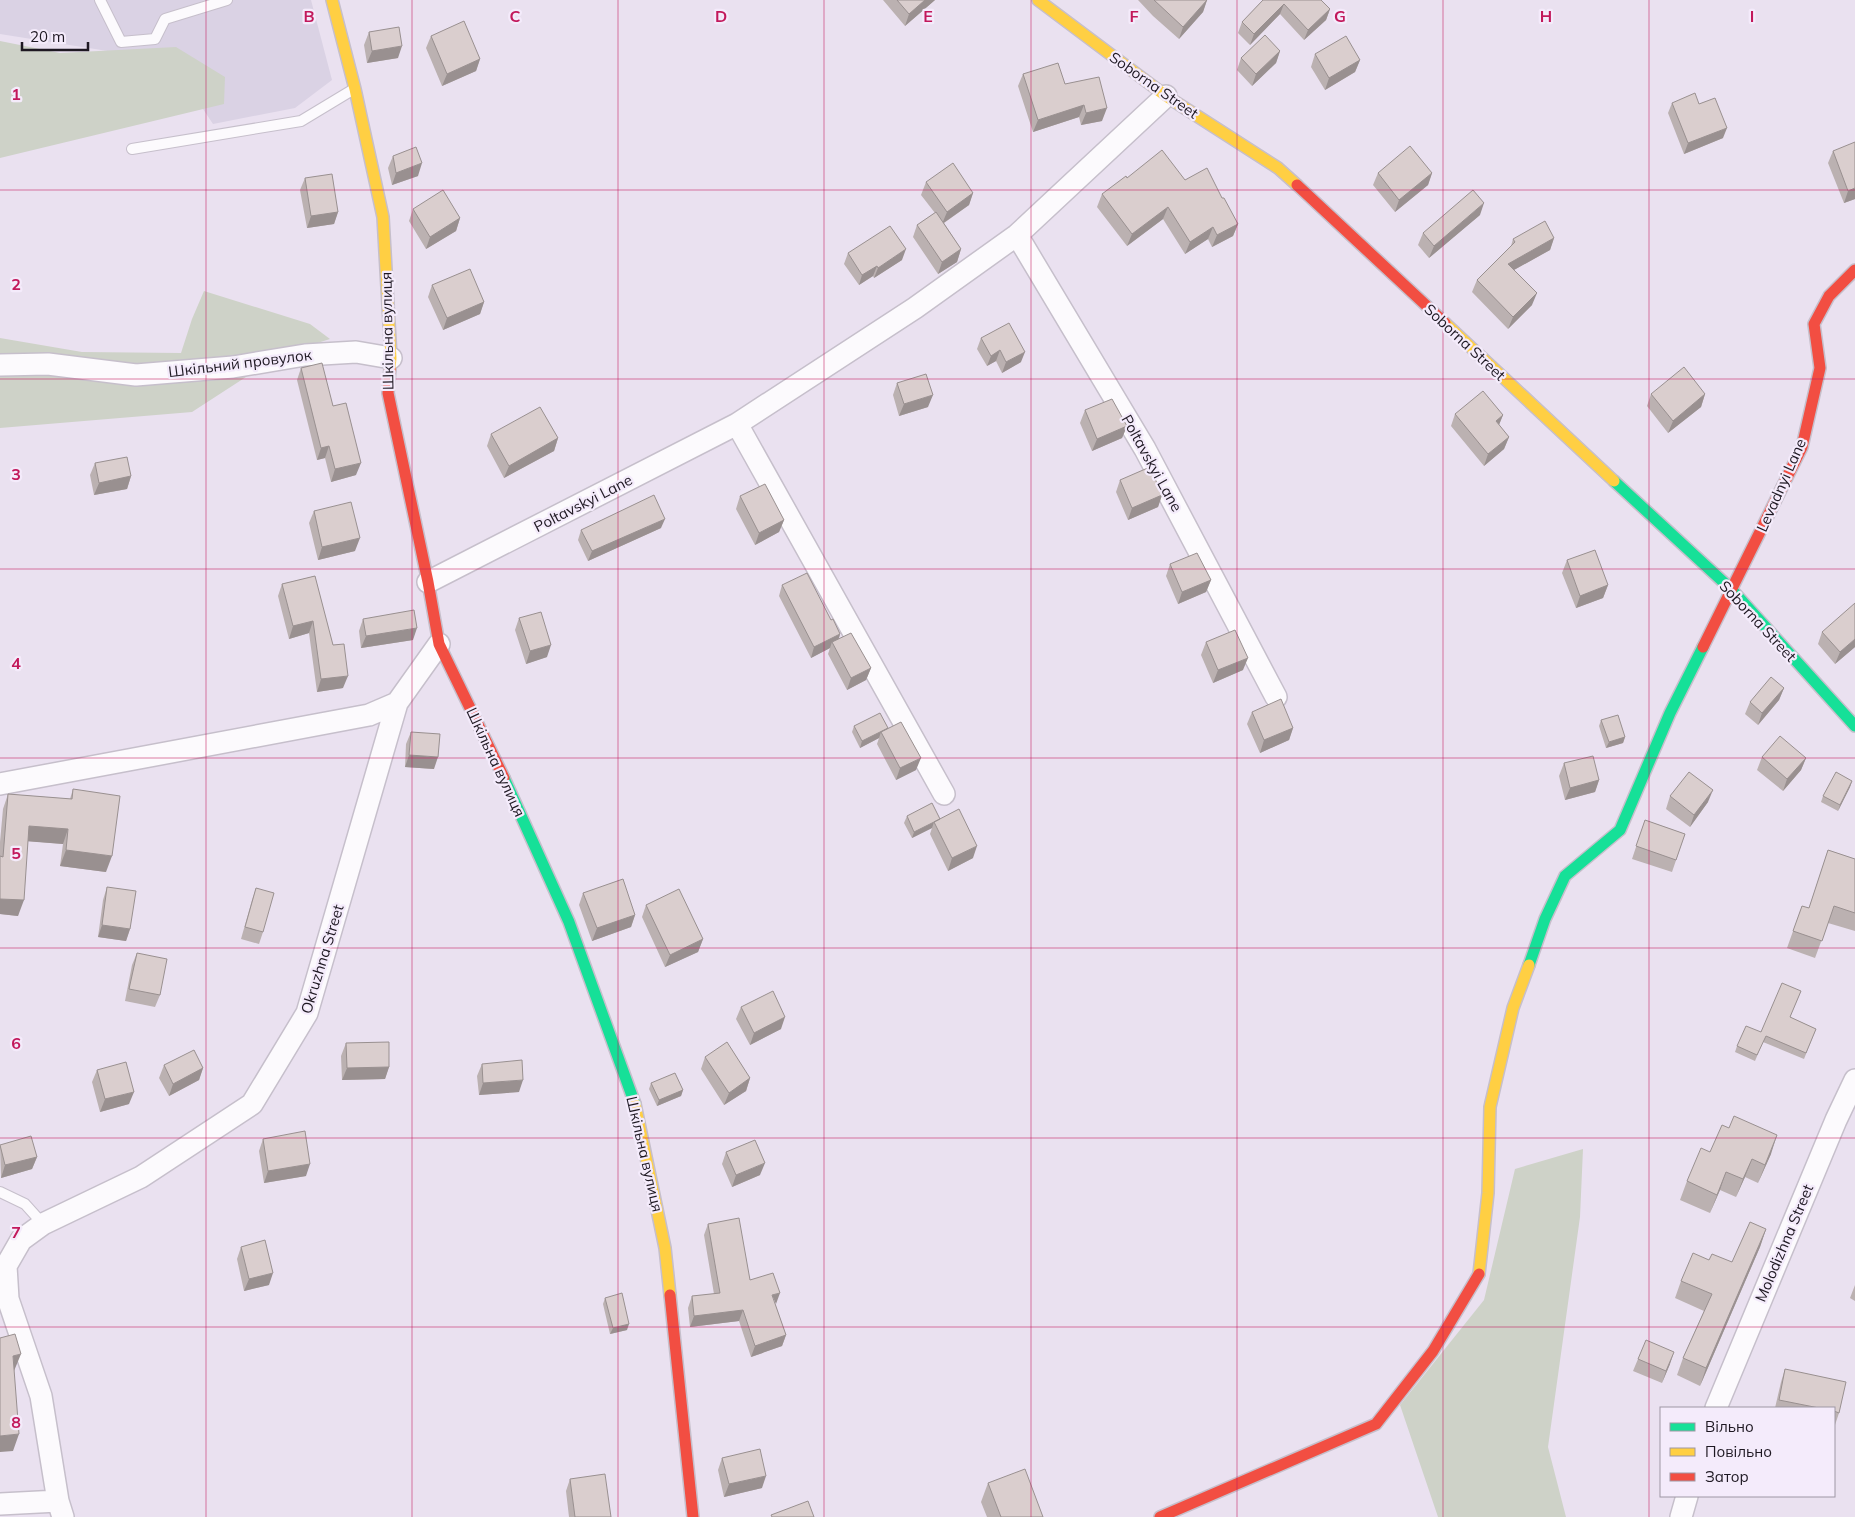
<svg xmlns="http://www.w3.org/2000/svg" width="1855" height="1517" font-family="Mulish,sans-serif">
	<rect width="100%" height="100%" fill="#eae1f0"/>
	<!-- education -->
	<path fill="#dad2e4" d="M0 0H311L332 80 295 108 213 124 171 61 0 34Z"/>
	<!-- green -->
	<path fill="#ced2c8" d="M0 41 60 53 176 47 225 77 224 104 0 158Z
		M204 291 310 324 330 339 280 355 192 412 0 428V338L82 352 181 353 192 319Z
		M1583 1149 1580 1217 1548 1447 1566 1517H1438L1400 1405 1484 1300 1515 1169Z"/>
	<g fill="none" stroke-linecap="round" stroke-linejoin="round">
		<!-- lane casing -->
		<g stroke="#c6bfcb" stroke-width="12">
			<path id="lane" d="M100 0 121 42 155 39 165 19 227 0
				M132 149 301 121 354 89
				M0 1192 25 1204 43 1224"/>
		</g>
		<!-- street casing -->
		<g stroke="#c6bfcb" stroke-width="24">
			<path id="street" d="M1017 235 1145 449 1276 697
				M0 365 48 364 136 375 233 367 305 355 356 352 391 358
				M737 424 944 794
				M428 582 737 424 915 308 1017 235 1166 96
				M397 703 439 644
				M0 784 369 715 397 703 307 1013 252 1104 141 1177 43 1224 21 1240 6 1266 8 1299 41 1396 58 1501 63 1517
				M1716 1408 1836 1120 1855 1080
				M0 1504 58 1501
				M1681 1517 1687 1496"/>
		</g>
		<!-- fast casing -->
		<g stroke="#c6bfcb" stroke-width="14">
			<path id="fast" d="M1614 481 1732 590 1855 726
				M504 778 569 922 635 1104
				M1529 965 1545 919 1565 876 1620 830 1670 713 1703 647"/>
		</g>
		<!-- slow casing -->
		<g stroke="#c6bfcb" stroke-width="14">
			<path id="slow" d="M332 0 355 89 383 217 391 358 390 369
				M1038 0 1166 96 1278 168 1297 185
				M1445 323 1614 481
				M635 1104 665 1248 670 1295
				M1479 1274 1488 1193 1490 1107 1513 1008 1529 965"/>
		</g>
		<!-- jam casing -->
		<g stroke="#c6bfcb" stroke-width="14">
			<path id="jam" d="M1297 185 1445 323
				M390 369 388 393 428 582 439 644 504 778
				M1703 647 1802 447 1820 368 1814 324 1829 296 1855 270
				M670 1295 693 1517
				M1160 1517 1376 1424 1433 1351 1479 1274"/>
		</g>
		<!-- lane -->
		<use href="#lane" stroke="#fcfafd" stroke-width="10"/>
		<!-- street -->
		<use href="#street" stroke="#fcfafd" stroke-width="21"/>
		<!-- fast -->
		<use href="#fast" stroke="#16e098" stroke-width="11"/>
		<!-- slow -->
		<use href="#slow" stroke="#ffcf43" stroke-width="11"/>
		<!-- jam -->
		<use href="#jam" stroke="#f24e42" stroke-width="11"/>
	</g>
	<!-- wall -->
	<path fill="#bbb1b1" d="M883 0H935L905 26Z
		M1138 0H1207L1203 12 1179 39 1153 16Z
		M1263 0 1330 9 1326 20 1304 40 1280 14 1250 45 1238 33 1242 22Z
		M369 32 398 58 367 63 364 45Z
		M431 36 480 59 476 71 442 86 426 48Z
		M1280 51 1276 63 1252 86 1237 70 1241 58Z
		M1315 54 1360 60 1355 72 1325 90 1311 67Z
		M1023 74 1065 84 1102 121 1081 125 1079 117 1033 132 1018 86Z
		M1672 103 1699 104 1723 138 1684 154 1668 113Z
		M1833 151 1855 199 1844 203 1828 163Z
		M393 156 418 176 392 185 388 168Z
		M1378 173H1432L1428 185 1395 212 1373 185Z
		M305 178 338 212 334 224 307 228 300 190Z
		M1127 178 1185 180 1222 198 1238 224 1233 236 1212 247 1208 239 1185 254 1163 219 1127 246 1097 207 1102 194Z
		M926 182 973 193 969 205 944 223 961 249 957 262 938 274 913 237 917 225 935 213 921 195Z
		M413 209 460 218 456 231 426 249 409 221Z
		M1480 215 1429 258 1418 245 1423 233Z
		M1554 238 1550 250 1514 270 1532 305 1508 329 1472 292 1477 280 1511 246 1513 239Z
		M848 253 902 260 874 278 873 276 859 285 844 264Z
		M432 285 484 302 480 314 443 330 428 297Z
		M981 338 1021 362 1002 373 996 361 987 366 977 349Z
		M301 368 333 406 356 475 331 482 325 458 317 460 297 380Z
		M897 383 928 407 899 416 893 395Z
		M1651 394H1705L1701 407 1668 433 1647 406Z
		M1085 410 1127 426 1122 438 1092 451 1080 423Z
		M1455 414 1503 415 1499 425 1509 437 1504 449 1484 466 1451 426Z
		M491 434 558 438 554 451 504 478 487 446Z
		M95 463 131 476 127 489 94 495 90 475Z
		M1120 480 1162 495 1158 507 1128 520 1116 492Z
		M740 496 784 520 779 532 755 545 736 509Z
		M314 511 355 551 318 560 309 523Z
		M661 528 588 561 578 540 581 530Z
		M1567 560 1608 585 1603 598 1576 608 1562 573Z
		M1170 564 1211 580 1206 592 1178 604 1166 576Z
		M315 576 343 688 317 692 309 633 289 639 278 596 282 584Z
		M782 585 831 620 840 634 839 638 871 668 866 680 847 690 828 654 830 648 811 658 779 596Z
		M519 618 547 657 526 664 515 630Z
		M363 619 413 640 361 648 359 631Z
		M1822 632 1855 647 1835 664 1818 644Z
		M1206 642 1243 670 1213 683 1201 655Z
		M1784 688 1779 700 1758 725 1745 714 1750 702Z
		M1252 712 1293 728 1289 740 1260 753 1247 724Z
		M1601 720 1625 737 1623 743 1606 748 1599 726Z
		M854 726 888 728 916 770 896 780 877 744 879 738 860 748 852 732Z
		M411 732 434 769 405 767 406 744Z
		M1762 757 1806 758 1801 770 1783 791 1757 770Z
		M1564 763 1599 780 1595 792 1565 800 1559 776Z
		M1852 781 1850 787 1838 811 1821 802 1823 796Z
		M73 789 106 872 60 866 63 844 28 841 18 916 0 914V842L3 809 8 794 70 799Z
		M1670 796 1708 802 1690 827 1666 809Z
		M907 816 940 819 973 858 948 871 930 834 932 828 912 838 904 823Z
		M1645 820 1685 834 1672 872 1632 859Z
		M1828 850 1855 859V931L1828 923 1815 958 1787 948 1802 906 1809 908Z
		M107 887 130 929 126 941 98 937 103 900Z
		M256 888 263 932 259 944 241 939 252 900Z
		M583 893 635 915 631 927 592 941 579 905Z
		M646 905 703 939 698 952 665 967 642 917Z
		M137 953 160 995 155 1007 125 1001 132 965Z
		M1801 991 1790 1017 1816 1029 1804 1059 1763 1042 1755 1061 1735 1052 1737 1046 1761 1032Z
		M741 1007 781 1029 750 1045 736 1019Z
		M346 1043 389 1067 385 1079 342 1080 341 1056Z
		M705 1057 750 1078 746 1091 724 1105 701 1069Z
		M482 1064 519 1092 479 1095 477 1076Z
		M164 1065 203 1068 199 1080 169 1096 159 1078Z
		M97 1070 129 1104 100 1112 92 1082Z
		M651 1083 683 1090 681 1096 657 1106 649 1089Z
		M263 1139 306 1176 264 1183 259 1151Z
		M0 1145 37 1157 32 1169 1 1178Z
		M726 1152 760 1175 732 1187 722 1164Z
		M1710 1152 1771 1154 1758 1183 1745 1177 1736 1197 1720 1190 1710 1213 1680 1200 1687 1181Z
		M708 1224 750 1280 775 1304 786 1335 782 1346 751 1357 739 1321 690 1327 688 1308 692 1296 714 1294 704 1235Z
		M1766 1229 1760 1247 1700 1386 1677 1375 1683 1358 1704 1311 1675 1298 1681 1281 1709 1260 1732 1262Z
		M241 1247 269 1285 244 1291 237 1259Z
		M1855 1285V1301L1850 1298Z
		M605 1298 627 1330 610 1334 603 1304Z
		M1638 1359 1670 1364 1662 1383 1633 1371Z
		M1785 1369 1839 1413 1835 1425H1834V1408H1775L1781 1382Z
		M722 1458 762 1488 724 1497 718 1470Z
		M570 1479 611 1517H569L566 1491Z
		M988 1483 1043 1517H987L981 1502Z"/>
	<!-- shaded-wall -->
	<path fill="#999090" d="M925 0H935L905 26 909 14Z
		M1207 0 1203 12 1179 39 1183 27Z
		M1284 4 1280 14 1250 45 1254 34Z
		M1330 9 1326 20 1304 40 1308 30Z
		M402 46 398 58 367 63 372 51Z
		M1280 51 1276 63 1252 86 1256 74Z
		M480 59 476 71 442 86 447 74Z
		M1360 60 1355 72 1325 90 1329 78Z
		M1084 105 1079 117 1033 132 1038 120Z
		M1107 108 1102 121 1081 125 1086 113Z
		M1727 128 1723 138 1684 154 1688 143Z
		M422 163 418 176 392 185 396 173Z
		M1432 173 1428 185 1395 212 1399 200Z
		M1855 188V199L1844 203 1848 191Z
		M973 193 969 205 942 224 947 212Z
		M1484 203 1480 215 1429 258 1434 246Z
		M1168 207 1163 219 1127 246 1132 234Z
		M338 212 334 224 307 228 311 216Z
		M460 218 456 231 426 249 430 237Z
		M1238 224 1233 236 1212 247 1217 235Z
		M1213 227 1208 239 1185 254 1190 242Z
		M1554 238 1550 250 1503 276 1508 264Z
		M906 249 902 260 874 278 878 268Z
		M961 249 957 262 938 274 942 262Z
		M877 266 873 276 859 285 862 275Z
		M1537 293 1532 305 1508 329 1513 317Z
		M484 302 480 314 443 330 447 318Z
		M1000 350 996 361 987 366 991 356Z
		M1025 352 1021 362 1002 373 1006 362Z
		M1705 394 1701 407 1668 433 1673 421Z
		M933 395 928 407 899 416 904 404Z
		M1503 415 1498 427 1496 421Z
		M1127 426 1122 438 1092 451 1097 439Z
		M1509 437 1504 449 1484 466 1488 454Z
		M558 438 554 451 504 478 509 466Z
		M329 446 325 458 317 460 321 448Z
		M361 463 356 475 331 482 335 469Z
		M131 476 127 489 94 495 99 483Z
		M1162 495 1158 507 1128 520 1132 508Z
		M665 519 661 528 588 561 592 551Z
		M784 520 779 532 755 545 759 533Z
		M360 538 355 551 318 560 322 547Z
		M1211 580 1206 592 1178 604 1182 592Z
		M1608 585 1603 598 1576 608 1580 596Z
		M313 621 309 633 289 639 293 626Z
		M417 628 413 640 361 648 366 636Z
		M840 634 837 645 832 642 830 648 811 658 814 647Z
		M1855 639V647L1835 664 1840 652Z
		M551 645 547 657 526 664 530 651Z
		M1248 658 1243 670 1213 683 1218 670Z
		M871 668 866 680 847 690 851 678Z
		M348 676 343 688 317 692 321 679Z
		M1784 688 1779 700 1758 725 1762 713Z
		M888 728 881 732 879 738 860 748 862 741Z
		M1293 728 1289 740 1260 753 1264 740Z
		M1625 737 1623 743 1606 748 1609 742Z
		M409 755 438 757 434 769 405 767Z
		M921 758 916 770 896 780 900 768Z
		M1806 758 1801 770 1783 791 1787 779Z
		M1599 780 1595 792 1565 800 1570 788Z
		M1852 781 1850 787 1838 811 1840 805Z
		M1713 790 1708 802 1690 827 1694 815Z
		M940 819 934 822 932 828 912 838 914 832Z
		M29 826 68 829 63 844 24 841Z
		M977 846 973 858 948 871 952 858Z
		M66 850 112 856 106 872 60 866Z
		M0 899 24 900 18 916 0 914Z
		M635 915 631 927 592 941 597 928Z
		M102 925 130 929 126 941 98 937Z
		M703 939 698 952 665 967 670 955Z
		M785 1017 781 1029 750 1045 754 1033Z
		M389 1067 385 1079 342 1080 347 1068Z
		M203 1068 199 1080 169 1096 173 1084Z
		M750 1078 746 1091 724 1105 729 1093Z
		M523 1080 519 1092 479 1095 483 1083Z
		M683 1090 681 1096 657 1106 659 1100Z
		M134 1092 129 1104 100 1112 105 1099Z
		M1777 1135 1771 1154 1758 1183 1765 1165Z
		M37 1157 32 1169 1 1178 5 1165Z
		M1752 1159 1745 1177 1736 1197 1743 1179Z
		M765 1163 760 1175 732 1187 736 1175Z
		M310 1164 306 1176 264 1183 268 1171Z
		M1726 1172 1720 1190 1710 1213 1717 1195Z
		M1766 1229 1760 1247 1700 1386 1706 1368Z
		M273 1273 269 1285 244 1291 249 1279Z
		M780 1293 776 1304 772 1295Z
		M743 1310 739 1321 690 1327 694 1316Z
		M629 1324 627 1330 610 1334 613 1328Z
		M786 1335 782 1346 751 1357 755 1346Z
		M1674 1352 1670 1364 1662 1383 1666 1371Z
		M21 1354 14 1371 13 1356Z
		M19 1434 13 1451 0 1452V1436Z
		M766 1476 762 1488 724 1497 729 1484Z"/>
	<!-- building -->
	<path fill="#dacece" stroke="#999090" d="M897 0H925L909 14Z
		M1154 0H1207L1183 27Z
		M1263 0H1321L1330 9 1308 30 1284 4 1254 34 1242 22Z
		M464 21 480 59 447 74 431 36Z
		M399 27 402 46 372 51 369 32Z
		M1265 35 1280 51 1256 74 1241 58Z
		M1346 36 1360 60 1329 78 1315 54Z
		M1058 63 1065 84 1099 77 1107 108 1086 113 1084 105 1038 120 1023 74Z
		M1695 93 1699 104 1715 98 1727 128 1688 143 1672 103Z
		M1855 142V188L1848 191 1833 151Z
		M1410 146 1432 173 1399 200 1378 173Z
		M416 147 422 163 396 173 393 156Z
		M1162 150 1185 180 1207 168 1222 198H1224L1238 224 1217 235 1213 227 1190 242 1168 207 1132 234 1102 194 1126 176 1127 178Z
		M953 163 973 193 947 212 926 182Z
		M332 174 338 212 311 216 305 178Z
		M443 190 460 218 430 237 413 209Z
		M1473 190 1484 203 1434 246 1423 233Z
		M936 212 961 249 942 262 917 225Z
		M1545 221 1554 238 1508 264 1537 293 1513 317 1477 280 1515 242 1513 239Z
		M890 226 906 249 878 268 877 266 862 275 848 253Z
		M470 269 484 302 447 318 432 285Z
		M1009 323 1025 352 1006 362 1000 350 991 356 981 338Z
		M322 363 333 406 346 403 361 463 335 469 329 446 321 448 301 368Z
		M1684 367 1705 394 1673 421 1651 394Z
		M926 374 933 395 904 404 897 383Z
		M1483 391 1503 415 1496 421 1509 437 1488 454 1455 414Z
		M1112 399 1127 426 1097 439 1085 410Z
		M540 407 558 438 509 466 491 434Z
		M127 457 131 476 99 483 95 463Z
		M1150 467 1162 495 1132 508 1120 480Z
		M765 484 784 520 759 533 740 496Z
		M654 495 665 519 592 551 581 530Z
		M351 502 360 538 322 547 314 511Z
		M1595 550 1608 585 1580 596 1567 560Z
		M1197 553 1211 580 1182 592 1170 564Z
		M807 573 831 620 833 619 840 634 814 647 782 585Z
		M315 576 333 645 344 644 348 676 321 679 313 621 293 626 282 584Z
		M1855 603V639L1840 652 1822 632Z
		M414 610 417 628 366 636 363 619Z
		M541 612 551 645 530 651 519 618Z
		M1235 630 1248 658 1218 670 1206 642Z
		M851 633 871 668 851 678 832 642Z
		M1771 677 1784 688 1762 713 1750 702Z
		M1281 699 1293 728 1264 740 1252 712Z
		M880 713 888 728 862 741 854 726Z
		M1618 715 1625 737 1609 742 1601 720Z
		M901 722 921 758 900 768 881 732Z
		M411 732 440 734 438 757 409 755Z
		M1780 736 1806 758 1787 779 1762 757Z
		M1593 756 1599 780 1570 788 1564 763Z
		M1689 772 1713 790 1694 815 1670 796Z
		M1836 772 1852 781 1840 805 1823 796Z
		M73 789 120 796 112 856 66 850 68 829 29 826 24 900 0 899V856L3 857 8 794 72 799Z
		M932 803 940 819 914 832 907 816Z
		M959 809 977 846 952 858 934 822Z
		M1645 820 1685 834 1676 860 1636 846Z
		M1828 850 1855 859V913L1834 906 1822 941 1793 931 1802 906 1809 908Z
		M623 879 635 915 597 928 583 893Z
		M107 887 136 891 130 929 102 925Z
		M256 888 274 893 263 932 245 927Z
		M679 889 703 939 670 955 646 905Z
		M137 953 167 959 160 995 129 989Z
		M1782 983 1801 991 1790 1017 1816 1029 1806 1053 1766 1036 1757 1055 1737 1046 1746 1026 1761 1032Z
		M773 991 785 1017 754 1033 741 1007Z
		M389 1042V1067L347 1068 346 1043Z
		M727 1042 750 1078 729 1093 705 1057Z
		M194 1050 203 1068 173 1084 164 1065Z
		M522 1060 523 1080 483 1083 482 1064Z
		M126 1062 134 1092 105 1099 97 1070Z
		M675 1073 683 1090 659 1100 651 1083Z
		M1734 1116 1777 1135 1765 1165 1752 1159 1743 1179 1726 1172 1717 1195 1687 1181 1701 1148 1710 1152 1722 1125 1729 1128Z
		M305 1131 310 1164 268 1171 263 1139Z
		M31 1136 37 1157 5 1165 0 1145Z
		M755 1140 765 1163 736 1175 726 1152Z
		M739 1218 750 1280 773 1273 780 1293 772 1295 786 1335 755 1346 743 1310 694 1316 692 1296 720 1293 708 1224Z
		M1750 1222 1766 1229 1706 1368 1683 1358 1712 1294 1681 1281 1693 1253 1709 1260 1712 1254 1732 1262Z
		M265 1240 273 1273 249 1279 241 1247Z
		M622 1293 629 1324 613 1328 605 1298Z
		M15 1334 21 1354 13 1356 19 1434 0 1436V1338Z
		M1646 1340 1674 1352 1666 1371 1638 1359Z
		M1785 1369 1846 1382 1839 1413 1834 1411V1408H1819L1779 1400Z
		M760 1449 766 1476 729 1484 722 1458Z
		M1025 1469 1043 1517H1001L988 1483Z
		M605 1474 611 1517H575L570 1479Z
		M808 1501 814 1517H772L771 1515Z"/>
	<!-- grid -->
	<path fill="none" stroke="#c2185b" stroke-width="1" stroke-opacity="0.55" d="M206 0V1517M412 0V1517M618 0V1517M824 0V1517M1031 0V1517M1237 0V1517M1443 0V1517M1649 0V1517M0 190H1855M0 379H1855M0 569H1855M0 758H1855M0 948H1855M0 1138H1855M0 1327H1855"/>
	<g text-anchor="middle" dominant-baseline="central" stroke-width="4.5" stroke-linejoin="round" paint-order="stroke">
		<!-- street labels -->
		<g font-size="15" fill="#1e1822" stroke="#f4ebfb">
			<text transform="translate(1154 85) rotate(35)">Soborna Street</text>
			<text transform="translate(387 331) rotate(-91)">Шкільна вулиця</text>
			<text transform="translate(1465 342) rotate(43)">Soborna Street</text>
			<text transform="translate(240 363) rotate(-7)">Шкільний провулок</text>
			<text transform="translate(1152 463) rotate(61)">Poltavskyi Lane</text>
			<text transform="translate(1781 485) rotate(-66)">Levadnyi Lane</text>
			<text transform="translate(583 503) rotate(-27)">Poltavskyi Lane</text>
			<text transform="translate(1758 621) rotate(47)">Soborna Street</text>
			<text transform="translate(496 762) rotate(65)">Шкільна вулиця</text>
			<text transform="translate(322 959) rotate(-73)">Okruzhna Street</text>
			<text transform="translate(645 1154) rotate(77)">Шкільна вулиця</text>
			<text transform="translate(1784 1243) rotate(-67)">Molodizhna Street</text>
		</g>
	</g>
	<g font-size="16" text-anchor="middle" font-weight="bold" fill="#c2185b" stroke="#f4ebfb" stroke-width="4.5" stroke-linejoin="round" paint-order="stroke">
		<text x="309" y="22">B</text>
		<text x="515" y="22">C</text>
		<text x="721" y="22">D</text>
		<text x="928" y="22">E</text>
		<text x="1134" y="22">F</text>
		<text x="1340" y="22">G</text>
		<text x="1546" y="22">H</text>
		<text x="1752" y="22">I</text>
		<text x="16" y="100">1</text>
		<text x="16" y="290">2</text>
		<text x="16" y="480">3</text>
		<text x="16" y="669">4</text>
		<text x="16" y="859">5</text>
		<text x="16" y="1049">6</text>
		<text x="16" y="1238">7</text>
		<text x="16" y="1428">8</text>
	</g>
	<!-- legend -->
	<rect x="1660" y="1407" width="175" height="90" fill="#f4ebfb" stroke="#9e97a4"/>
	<rect x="1670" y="1423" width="25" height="8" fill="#16e098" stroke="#9e97a4"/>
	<text x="1705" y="1432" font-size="15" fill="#1e1822">Вільно</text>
	<rect x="1670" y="1448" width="25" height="8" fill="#ffcf43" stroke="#9e97a4"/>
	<text x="1705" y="1457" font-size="15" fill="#1e1822">Повільно</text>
	<rect x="1670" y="1473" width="25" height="8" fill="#f24e42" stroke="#9e97a4"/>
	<text x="1705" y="1482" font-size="15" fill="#1e1822">Затор</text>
	<!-- scale -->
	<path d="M22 42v8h66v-8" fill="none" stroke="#1e1822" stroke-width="2.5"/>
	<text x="30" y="42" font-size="15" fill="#1e1822" stroke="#f4ebfb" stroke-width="4" paint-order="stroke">20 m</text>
</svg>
